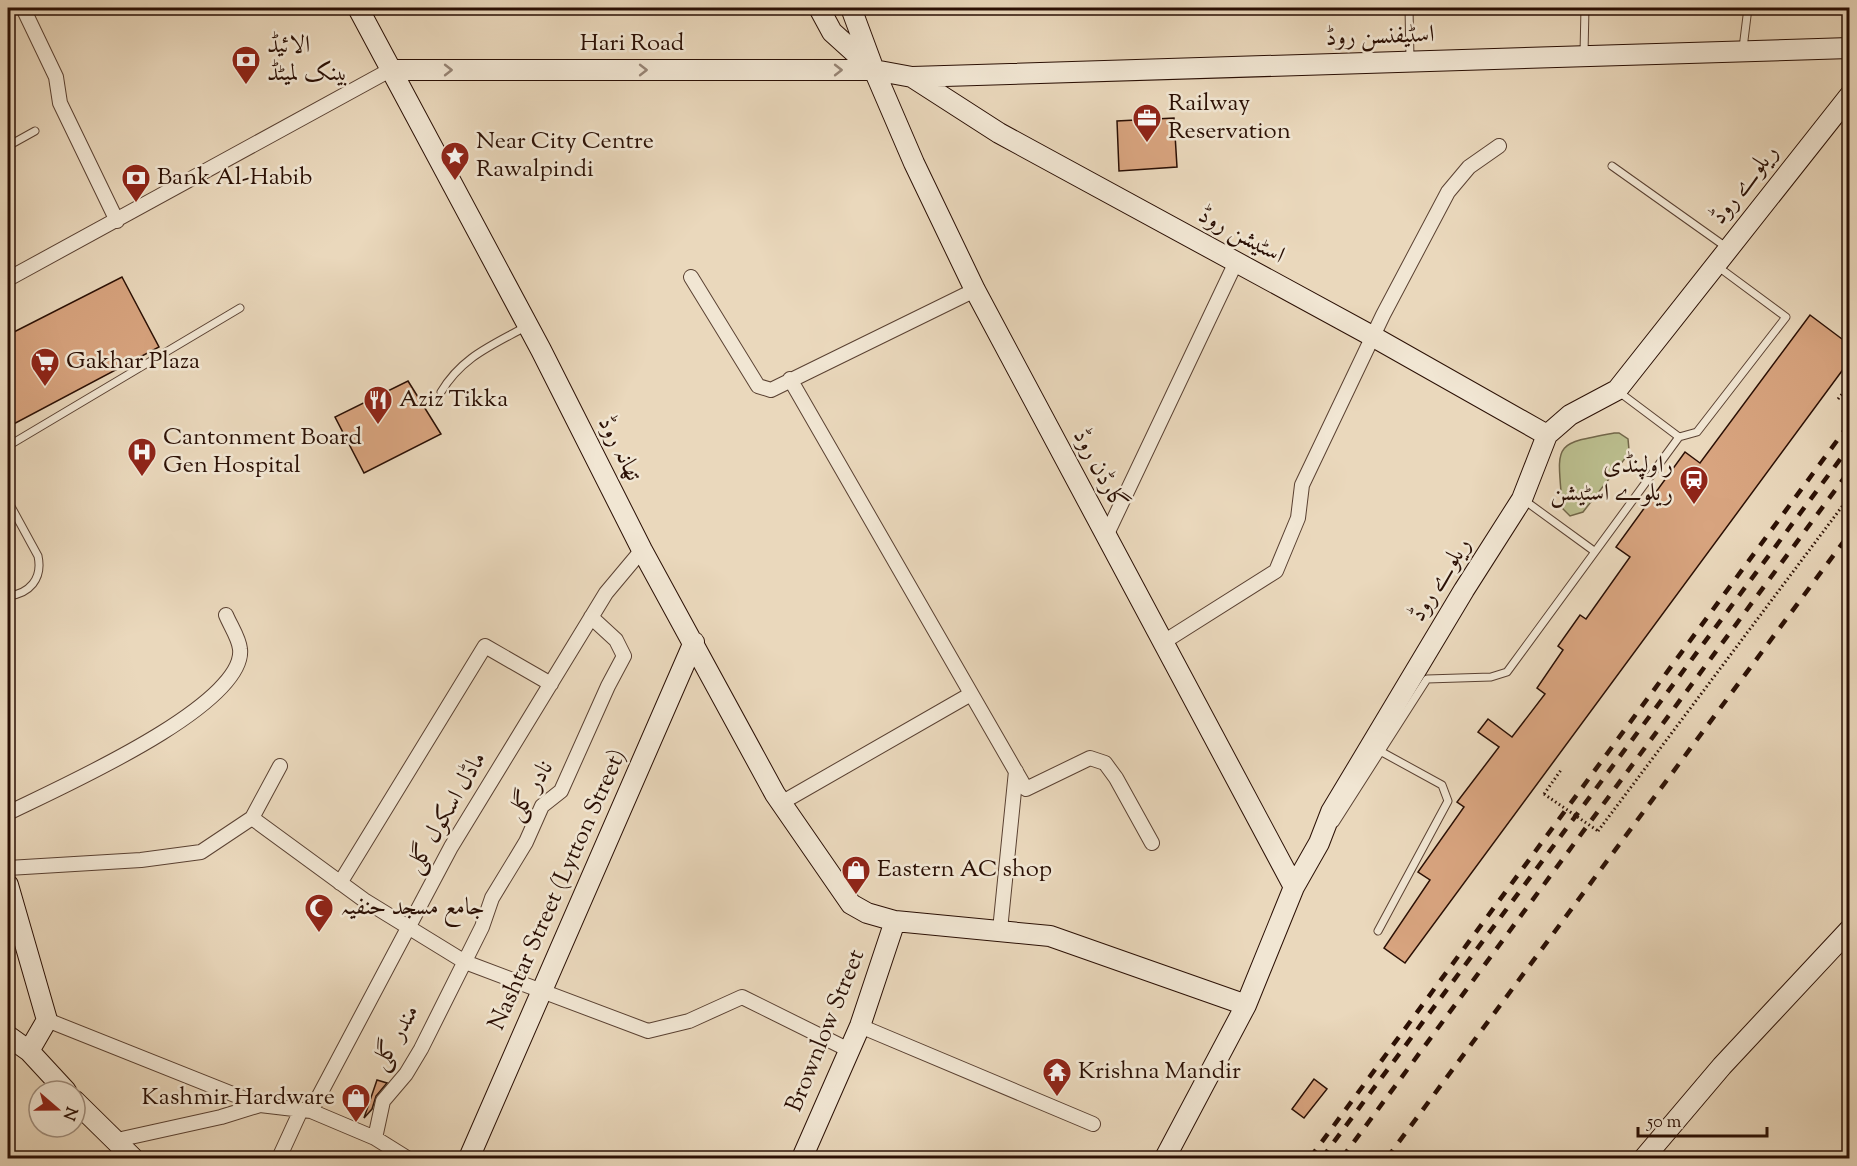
<svg xmlns="http://www.w3.org/2000/svg" width="1857" height="1166" font-family="'Sorts Mill Goudy',Amiri,serif">
	<rect width="100%" height="100%" fill="#ead8bc"/>
	<filter id="stains"><feTurbulence type="fractalNoise" baseFrequency=".00333" numOctaves="4"/><feColorMatrix values="0 0 0 0 .2 0 0 0 0 .09 0 0 0 0 .02 0 0 0 .5 -.17"/></filter>
	<radialGradient id="worn" r=".72"><stop offset=".6" stop-color="#630" stop-opacity="0"/><stop offset="1" stop-color="#630" stop-opacity=".3"/></radialGradient>
	<!-- green -->
	<path fill="#bbbe8e" stroke="#726649" stroke-width="1.5" d="M1614 433H1619L1628 439 1629 450 1627 456 1583 512 1570 516 1563 509 1562 503C1557 443 1553 444 1614 433Z"/>
	<!-- building -->
	<path fill="#d8a47f" stroke="#2a0f04" stroke-width="1.5" d="M1174 118 1177 167 1119 171 1117 121Z
		M122 277 159 347 8 427V335Z
		M1810 315 1850 345V360L1405 963 1384 948 1430 880 1418 872 1464 807 1457 802 1499 747 1478 732 1488 719 1512 737 1545 694 1537 688 1563 650 1558 646 1580 615 1586 619 1630 557 1616 547 1685 452 1700 463Z
		M408 381 441 434 364 473 335 417Z
		M1314 1079 1327 1089 1304 1118 1292 1109Z
		M377 1080 387 1083 376 1096 372 1109 364 1118Z"/>
	<g fill="none" stroke-linecap="round" stroke-linejoin="round">
		<!-- lane casing -->
		<g stroke="#5a4132" stroke-width="9">
			<path id="lane" d="M1409 8 1410 59
				M1743 48 1748 8
				M1584 53 1585 8
				M8 146 35 131
				M1612 166 1726 247
				M441 392C462 357 491 346 525 327
				M1619 392 1679 437
				M8 446 240 308
				M1524 500 1594 551
				M8 501 38 556C43 579 29 594 8 596
				M1335 823 1427 679 1491 677 1507 672 1679 437 1697 432 1786 317 1717 266
				M1378 931 1448 801 1442 785 1380 751"/>
		</g>
		<!-- street casing -->
		<g stroke="#5a4132" stroke-width="16">
			<path id="street" d="M23 8 56 77 60 103 117 221
				M691 277 758 386 771 390 975 290
				M8 279 390 70
				M790 379 1026 789 1090 758 1105 763 1116 778 1152 843
				M1106 536 1236 262
				M1162 643 1276 571 1298 518 1302 485 1383 315 1448 192 1469 167 1499 146
				M781 803 971 694
				M8 813C52 791 247 706 240 649 239 638 230 625 226 615
				M252 818 364 900 465 962 648 1031 689 1021 742 997 849 1050
				M8 868 141 860 201 852 252 818 280 766
				M340 883 485 646 551 684
				M1000 930 1016 771
				M47 1020 260 1105
				M860 1026 1093 1124
				M311 1111 451 847 606 593 642 550
				M375 1138 383 1101 406 1074 421 1049 482 927 492 898 526 842 542 806 561 791 608 686 624 656 616 640 591 617
				M117 1140 221 1117 260 1105 311 1111 375 1138 407 1158
				M279 1158 301 1110"/>
		</g>
		<!-- secondary casing -->
		<g stroke="#2a0f04" stroke-width="22">
			<path id="secondary" d="M358 8 541 350 642 550 775 794 851 904 867 913 895 921 1050 936 1246 1005
				M819 8 832 32 874 70 912 77 1850 48
				M851 8 874 70 914 163 975 290 1294 887
				M390 70H874
				M912 77 999 133 1372 336 1547 435
				M8 885 47 1020 29 1051
				M8 1036 29 1051 66 1091
				M75 1101 133 1158
				M469 1158 694 642
				M802 1158 860 1026 895 921
				M1165 1158 1246 1005 1294 887 1319 843 1331 812 1464 590 1522 499 1547 435 1570 415 1617 390 1850 95
				M1644 1158 1722 1066 1850 929"/>
		</g>
		<!-- path -->
		<path stroke="#2a0f04" stroke-width="3" stroke-dasharray="1.5 3" stroke-linecap="butt" d="M1838 399 1850 385
			M1544 794 1561 770
			M1598 831 1850 496"/>
		<!-- lane -->
		<use href="#lane" stroke="#f1e6d3" stroke-width="7"/>
		<!-- street -->
		<use href="#street" stroke="#f1e6d3" stroke-width="14"/>
		<!-- secondary -->
		<use href="#secondary" stroke="#f1e6d3" stroke-width="20"/>
		<!-- rail -->
		<path stroke="#2a0f04" stroke-width="4.5" stroke-dasharray="10 10" stroke-linecap="butt" d="M1310 1158 1850 423
			M1322 1158 1850 446
			M1342 1158 1850 470
			M1387 1158 1850 533"/>
		<!-- path-bridge -->
		<path stroke="#2a0f04" stroke-width="3" stroke-dasharray="1.5 3" stroke-linecap="butt" d="M1544 794 1598 831"/>
	</g>
	<!-- one-way arrows -->
	<defs><path id="oneway-chevron" d="M-2-3.5L2.5 0L-2 3.5" fill="none" stroke-width="1.6" stroke-linecap="round" stroke-linejoin="round" transform="scale(1.5)"/></defs>
	<g stroke="#978576">
		<use href="#oneway-chevron" transform="translate(448 70)"/>
		<use href="#oneway-chevron" transform="translate(643 70)"/>
		<use href="#oneway-chevron" transform="translate(838 70)"/>
	</g>
	<!-- icons -->
	<defs>
		<g id="bank-pin" transform="scale(1.5)"><path d="M0 17L-7.5 6A9.5 9.5 0 1 1 7.5 6Z" fill="#8f2418" stroke="#f1e6d3"/><path d="M-6-4H6V4H-6ZM0-2.3a2.3 2.3 0 1 0 0 4.6a2.3 2.3 0 1 0 0-4.6Z" fill="#fff"/></g>
		<g id="office-pin" transform="scale(1.5)"><path d="M0 17L-7.5 6A9.5 9.5 0 1 1 7.5 6Z" fill="#8f2418" stroke="#f1e6d3"/><path d="M-6-3h4V-5.5h4V-3h4V5H-6ZM-1-4.5V-3h2v-1.5ZM-6 0V1H6V0Z" fill="#fff"/></g>
		<g id="sight-pin" transform="scale(1.5)"><path d="M0 17L-7.5 6A9.5 9.5 0 1 1 7.5 6Z" fill="#8f2418" stroke="#f1e6d3"/><path d="M0-6L1.8-2.2L6-1.7L2.9 1.2L3.7 5.4L0 3.3L-3.7 5.4L-2.9 1.2L-6-1.7L-1.8-2.2Z" fill="#fff"/></g>
		<g id="supermarket-pin" transform="scale(1.5)"><path d="M0 17L-7.5 6A9.5 9.5 0 1 1 7.5 6Z" fill="#8f2418" stroke="#f1e6d3"/><path d="M-6-5.5h2.5l.6 2H6L4.5 2H-2.5L-4.4-4H-6ZM-1.5 3.2a1.3 1.3 0 1 0 .1 0ZM3 3.2a1.3 1.3 0 1 0 .1 0Z" fill="#fff"/></g>
		<g id="restaurant-pin" transform="scale(1.5)"><path d="M0 17L-7.5 6A9.5 9.5 0 1 1 7.5 6Z" fill="#8f2418" stroke="#f1e6d3"/><path d="M-5-6h1v4h1v-4h1v4h1v-4h1v5L-1.5 .5V6h-2V.5L-5-1ZM5-6V6H3V1.5H1.5Q1.5-4 5-6Z" fill="#fff"/></g>
		<g id="hospital-pin" transform="scale(1.5)"><path d="M0 17L-7.5 6A9.5 9.5 0 1 1 7.5 6Z" fill="#8f2418" stroke="#f1e6d3"/><path d="M-5-5h3v3.5h4V-5h3V5h-3V1.5h-4V5h-3Z" fill="#fff"/></g>
		<g id="station-pin" transform="scale(1.5)"><path d="M0 17L-7.5 6A9.5 9.5 0 1 1 7.5 6Z" fill="#8f2418" stroke="#f1e6d3"/><path d="M-3-6H3Q5-6 5-4V2Q5 4 3 4L4.5 6H3L1.5 4h-3L-3 6H-4.5L-3 4Q-5 4-5 2V-4Q-5-6-3-6ZM-3.5-4v3h7v-3ZM-3.5 1v1.5H-2V1ZM2 1v1.5H3.5V1Z" fill="#fff"/></g>
		<g id="shop-pin" transform="scale(1.5)"><path d="M0 17L-7.5 6A9.5 9.5 0 1 1 7.5 6Z" fill="#8f2418" stroke="#f1e6d3"/><path d="M-5-2.5h2.3a2.7 3.5 0 0 1 5.4 0H5L5.5 6h-11ZM-1.5-2.5h3a1.5 2.3 0 0 0-3 0Z" fill="#fff"/></g>
		<g id="mosque-pin" transform="scale(1.5)"><path d="M0 17L-7.5 6A9.5 9.5 0 1 1 7.5 6Z" fill="#8f2418" stroke="#f1e6d3"/><path d="M3.5-4.9A6 6 0 1 0 3.5 4.9A5 5 0 1 1 3.5-4.9Z" fill="#fff"/></g>
		<g id="temple-pin" transform="scale(1.5)"><path d="M0 17L-7.5 6A9.5 9.5 0 1 1 7.5 6Z" fill="#8f2418" stroke="#f1e6d3"/><path d="M0-6L5-2H3V0L6.5 2.5H4V6H1.5V3h-3V6H-4V2.5H-6.5L-3 0V-2H-5Z" fill="#fff"/></g>
	</defs>
	<g fill-rule="evenodd">
		<use href="#bank-pin" x="246" y="60"/>
		<use href="#office-pin" x="1147" y="118"/>
		<use href="#sight-pin" x="455" y="156"/>
		<use href="#bank-pin" x="136" y="178"/>
		<use href="#supermarket-pin" x="45" y="362"/>
		<use href="#restaurant-pin" x="378" y="400"/>
		<use href="#hospital-pin" x="142" y="452"/>
		<use href="#station-pin" x="1694" y="480"/>
		<use href="#shop-pin" x="856" y="870"/>
		<use href="#mosque-pin" x="319" y="908"/>
		<use href="#temple-pin" x="1057" y="1072"/>
		<use href="#shop-pin" x="356" y="1098"/>
	</g>
	<g text-anchor="middle" dominant-baseline="central" stroke-width="5" stroke-linejoin="round" paint-order="stroke">
		<!-- street labels -->
		<g font-size="24" fill="#2a0f04" stroke="#f1e6d3">
			<text transform="translate(1380 37) rotate(-2)">اسٹیفنسن روڈ</text>
			<text x="632" y="44">Hari Road</text>
			<text transform="translate(1745 185) rotate(-52)">ریلوے روڈ</text>
			<text transform="translate(1241 236) rotate(28)">اسٹیشن روڈ</text>
			<text transform="translate(619 449) rotate(63)">تھانہ روڈ</text>
			<text transform="translate(1099 470) rotate(62)">گارڈن روڈ</text>
			<text transform="translate(1441 580) rotate(-58)">ریلوے روڈ</text>
			<text transform="translate(531 791) rotate(-58)">نادر گلی</text>
			<text transform="translate(447 813) rotate(-60)">ماڈل اسکول گلی</text>
			<text transform="translate(558 890) rotate(-66)">Nashtar Street (Lytton Street)</text>
			<text transform="translate(826 1031) rotate(-68)">Brownlow Street</text>
			<text transform="translate(396 1038) rotate(-60)">مندر گلی</text>
		</g>
		<!-- poi labels -->
		<g font-size="24" fill="#2a0f04" stroke="#f1e6d3" text-anchor="start">
			<text x="267" y="46">الائیڈ<tspan x="267" dy="28">بینک لمیٹڈ</tspan></text>
			<text x="1168" y="104">Railway<tspan x="1168" dy="28">Reservation</tspan></text>
			<text x="476" y="142">Near City Centre<tspan x="476" dy="28">Rawalpindi</tspan></text>
			<text x="157" y="178">Bank Al-Habib</text>
			<text x="66" y="362">Gakhar Plaza</text>
			<text x="399" y="400">Aziz Tikka</text>
			<text x="163" y="438">Cantonment Board<tspan x="163" dy="28">Gen Hospital</tspan></text>
			<text x="1673" y="466" text-anchor="end">راولپنڈی<tspan x="1673" dy="28">ریلوے اسٹیشن</tspan></text>
			<text x="877" y="870">Eastern AC shop</text>
			<text x="340" y="908">جامع مسجد حنفیہ</text>
			<text x="1078" y="1072">Krishna Mandir</text>
			<text x="335" y="1098" text-anchor="end">Kashmir Hardware</text>
		</g>
	</g>
	<!-- margin -->
	<rect width="1857" height="1166" fill="none" stroke="#ead8bc" stroke-width="30"/>
	<rect x="9" y="9" width="1839" height="1148" fill="none" stroke="#2a0f04" stroke-width="3"/>
	<rect x="15" y="15" width="1827" height="1136" fill="none" stroke="#2a0f04" stroke-width="1.5"/>
	<!-- north arrow -->
	<g transform="translate(57 1109) rotate(110)"><circle r="28" fill="#f1e6d3" stroke="#a19080" stroke-width="1.5"/>
	<path d="M0-4.5L10 22L0 15L-10 22Z" fill="#8f2418"/>
	<text y="-9" font-size="16" font-weight="bold" text-anchor="middle" fill="#2a0f04">N</text>
	</g>
	<!-- scale -->
	<path d="M1638 1127v9h129v-9" fill="none" stroke="#2a0f04" stroke-width="3"/>
	<text x="1647" y="1127" font-size="18" fill="#2a0f04" stroke="#f1e6d3" stroke-width="4.5" paint-order="stroke">50 m</text>
	<rect width="100%" height="100%" filter="url(#stains)"/>
	<rect width="100%" height="100%" fill="url(#worn)"/>
</svg>
